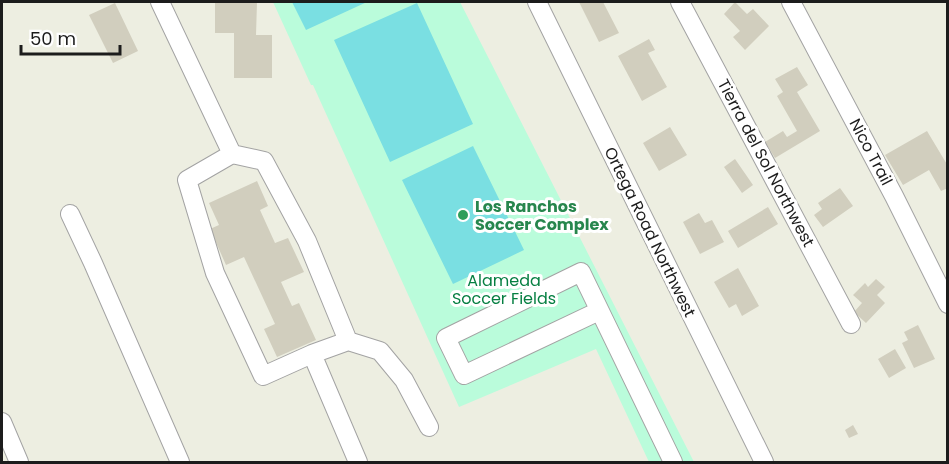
<svg xmlns="http://www.w3.org/2000/svg" width="949" height="464" font-family="Poppins,sans-serif">
	<rect width="100%" height="100%" fill="#edeee1"/>
	<!-- park -->
	<path fill="#bafcdb" d="M273 2H460L694 462H649L596 349 459 407 313 85H311Z"/>
	<!-- pitch -->
	<path fill="#7adfe2" d="M292 2H367L306 30Z
		M417 3 473 124 390 162 334 40Z
		M473 146 524 250 453 284 402 180Z"/>
	<!-- building -->
	<path fill="#d1cebe" d="M215 2H257L256 35H272V78H234V33H215Z
		M579 2H603L619 33 599 42Z
		M735 2 747 14 753 9 769 26 745 50 733 37 740 31 724 14Z
		M115 3 138 51 113 63 89 15Z
		M649 39 655 50 648 53 667 87 642 101 618 56Z
		M797 67 808 85 797 92 820 131 775 158 765 142 783 131 787 137 797 131 777 96 783 92 775 79Z
		M670 127 687 155 659 171 643 143Z
		M927 131 948 166V188L941 191 929 170 903 185 885 155Z
		M735 159 753 185 742 193 724 167Z
		M257 181 268 206 260 210 275 243 288 238 304 272 281 282 292 306 299 303 316 340 277 357 264 329 275 324 244 257 226 265 210 229 219 225 209 203Z
		M840 188 853 206 823 227 814 215 822 209 818 203Z
		M768 207 778 224 738 248 728 231Z
		M699 213 705 223 712 220 724 242 700 254 683 222Z
		M738 268 759 306 742 316 736 304 729 308 714 282Z
		M876 279 885 287 877 295 885 303 866 323 854 312 862 303 853 295 865 283 868 287Z
		M918 325 935 359 914 368 902 343 908 340 904 332Z
		M895 349 906 368 889 378 878 359Z
		M853 425 858 434 849 438 845 430Z"/>
	<g fill="none" stroke-linecap="round" stroke-linejoin="round">
		<!-- minor casing -->
		<g stroke="#a3a3a3" stroke-width="20">
			<path id="minor" d="M160 2 232 154
				M537 2 764 462
				M680 2 851 324
				M791 2 894 196 948 304
				M232 154 264 161 307 241 348 341 312 354 263 376 215 273 187 180Z
				M70 214 93 263 180 462
				M599 311 464 375 446 338 581 272 673 462
				M348 341 380 351 404 380 429 427
				M312 354 358 462
				M2 422 19 462"/>
		</g>
		<!-- minor -->
		<use href="#minor" stroke="#fff" stroke-width="18"/>
	</g>
	<!-- markers -->
	<circle fill="#2e9e5b" stroke="#fff" stroke-width="2" cx="463" cy="215" r="6"/>
	<g text-anchor="middle" dominant-baseline="central" stroke-width="6" stroke-linejoin="round" paint-order="stroke">
		<!-- street labels -->
		<g font-size="16" fill="#1c1c1c" stroke="#fff">
			<text transform="translate(871 152) rotate(62)">Nico Trail</text>
			<text transform="translate(766 163) rotate(62)">Tierra del Sol Northwest</text>
			<text transform="translate(650 232) rotate(64)">Ortega Road Northwest</text>
		</g>
		<!-- leisure labels -->
		<g font-size="16" font-weight="bold" fill="#27864d" stroke="#fff" text-anchor="start">
			<text x="475" y="206">Los Ranchos<tspan x="475" dy="18">Soccer Complex</tspan></text>
		</g>
		<!-- park labels -->
		<g font-size="16" fill="#067f42" stroke="#fff">
			<text x="504" y="280">Alameda<tspan x="504" dy="18">Soccer Fields</tspan></text>
		</g>
	</g>
	<!-- border -->
	<rect width="949" height="464" fill="none" stroke="#1c1c1c" stroke-width="6"/>
	<!-- scale -->
	<path d="M21 45v9h99v-9" fill="none" stroke="#1c1c1c" stroke-width="3"/>
	<text x="30" y="45" font-size="18" fill="#1c1c1c" stroke="#ffffff" stroke-width="4.5" paint-order="stroke">50 m</text>
</svg>
